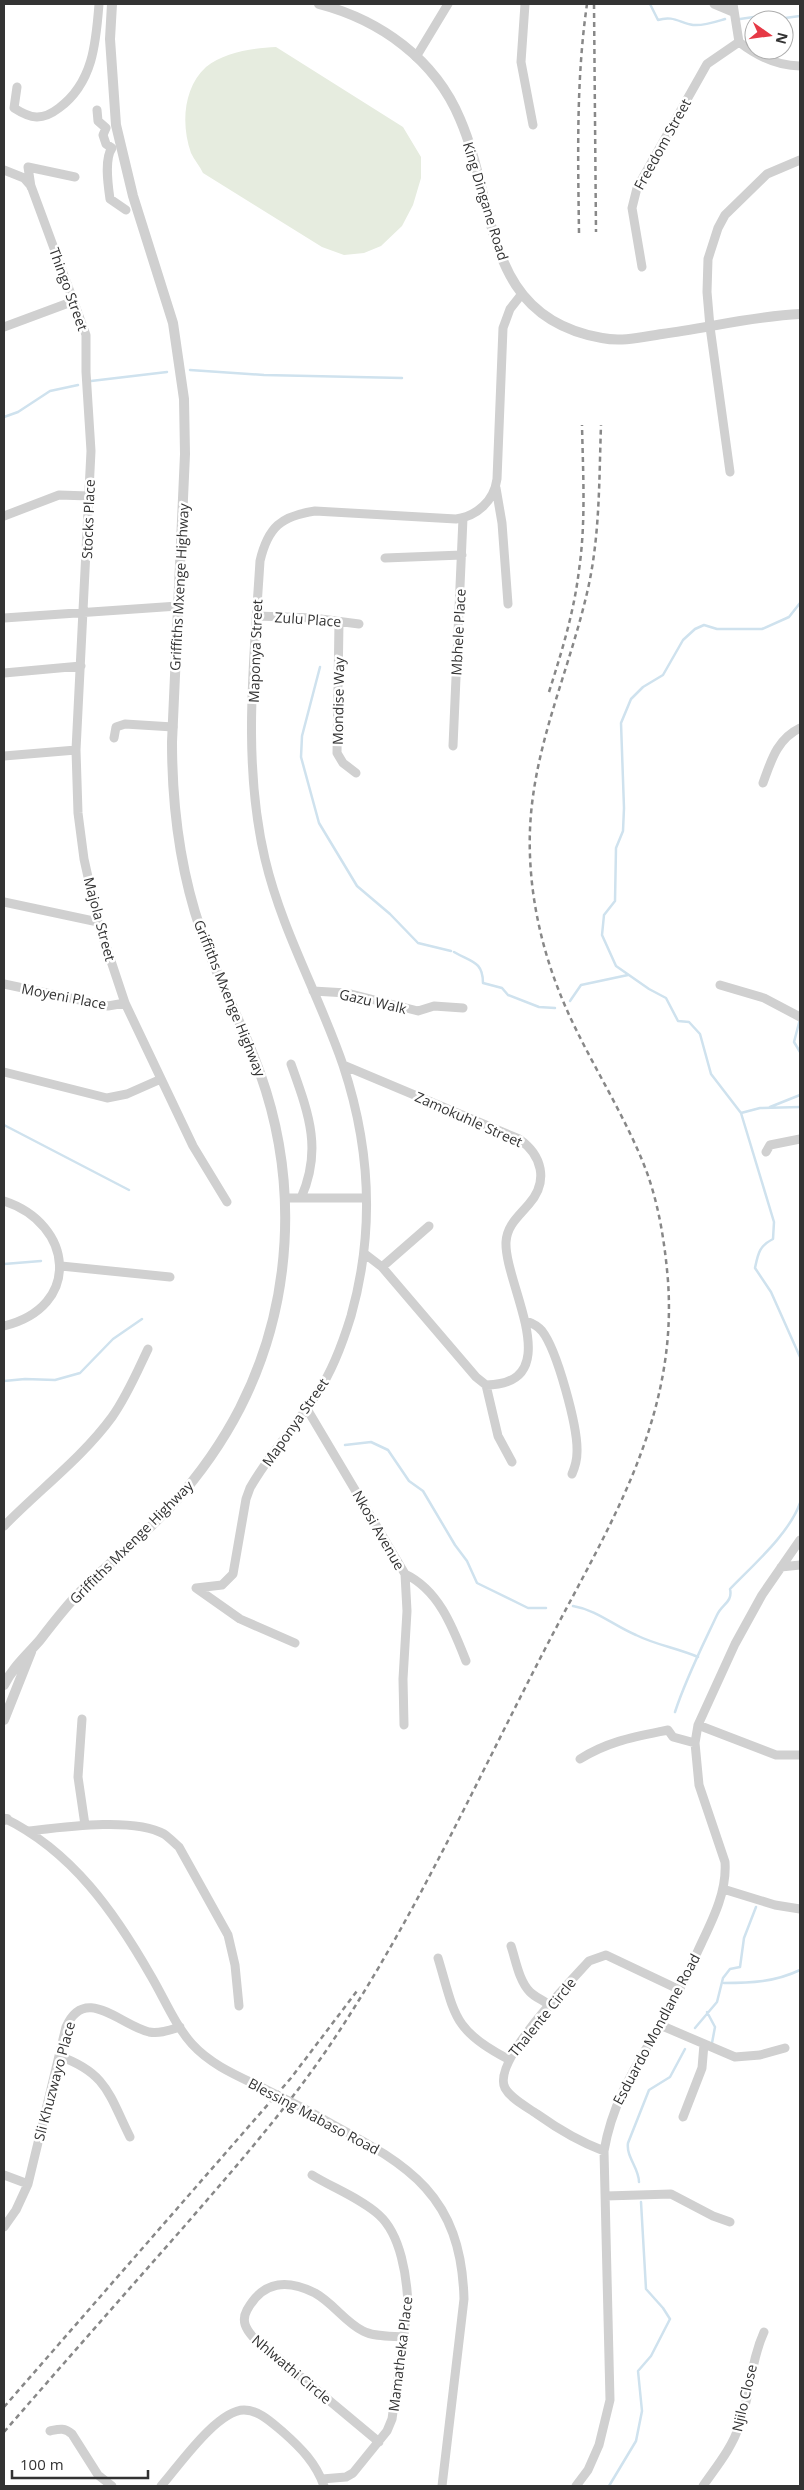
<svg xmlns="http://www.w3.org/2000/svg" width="804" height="2490" font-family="'Open Sans',sans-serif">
	<rect width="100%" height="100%" fill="#fff"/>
	<!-- green -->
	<path fill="#e6ecdf" d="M276 47 403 127 421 157V178L413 205 402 226 381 246 364 253 344 255 322 247 203 173C200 166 194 160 191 153 181 125 183 88 206 67 224 52 254 48 276 47Z"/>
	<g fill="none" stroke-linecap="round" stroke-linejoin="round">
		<!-- stream -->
		<path stroke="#cfe2ee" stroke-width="2.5" d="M650 4 658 20C673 15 680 23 693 25 704 26 715 22 725 19
			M740 19 775 14 785 18 800 16
			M190 370 264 375 402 378
			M91 381 167 372
			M4 417 18 412 50 391 78 385
			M800 603 789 617 762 629H717L704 625 695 629 683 640 663 675 643 687 631 699 621 723 624 808 623 831 616 848 615 901 604 915 602 935 616 966 649 989 666 998 678 1021 689 1022 700 1034 711 1074 741 1113 774 1222 773 1239C759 1246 758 1254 755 1268L771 1292 800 1357
			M320 667 302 736 301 757 319 823 357 886 390 914 418 943 451 951
			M454 952C471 962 483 961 483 983L502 988 508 995 539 1007 555 1008
			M570 1001 581 985 628 975
			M800 1019 794 1042 800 1052
			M770 1107 800 1095
			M741 1113 760 1108 800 1107
			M4 1125 129 1190
			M4 1264 41 1261
			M4 1381 25 1379 55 1380 80 1373 113 1339 142 1319
			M345 1445 371 1442 388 1450 409 1481 423 1491 455 1545 467 1561 477 1583 528 1608H546
			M573 1606C597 1610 614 1626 636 1635 656 1645 677 1648 698 1657
			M675 1712C686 1678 702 1647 717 1615 722 1604 733 1602 730 1589 753 1565 789 1534 800 1503
			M724 1983C751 1983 775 1982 800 1970
			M707 2012 715 2027 712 2043
			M695 2028 717 2002 723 1978 730 1969 740 1967 744 1938 756 1907
			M639 2182C639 2168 626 2157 628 2143L649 2090 670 2077 685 2049
			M609 2486 636 2441 642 2411 638 2371 651 2356 670 2319 663 2308 646 2289 641 2202"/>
		<!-- minor -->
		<path stroke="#d0d0d0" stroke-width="9" d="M525 4 521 62 533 125
			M714 4 733 12
			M733 4 739 42C757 56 777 66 800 66
			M416 57 448 4
			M17 87 14 108C31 119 42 121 59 108 93 83 96 43 99 4
			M97 110 98 121 106 128 103 135 106 144 112 148C104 159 108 185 110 199L126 210
			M4 170 24 178 31 186 86 335V372L91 451 76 750 78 813 84 859 98 922 125 1003 193 1146 227 1202
			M31 187 28 167 75 177
			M642 267 632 208 637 188 707 64 739 42
			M4 327 74 301
			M730 472 710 327 707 292 708 259 718 228 725 215 767 174 800 160
			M496 488 502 523 508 604
			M4 516 59 495 89 496
			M385 558 462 555
			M257 616 313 618 359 624
			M4 618 178 606
			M339 622 337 753 343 763 356 773
			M4 673 81 666
			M114 738 116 727 125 724 173 727
			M453 746 463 518
			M4 756 76 750
			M763 783C771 761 777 739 800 728
			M4 902 98 922
			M4 984 108 1006 125 1003
			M720 985 764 998 800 1017
			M313 991 347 993 418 1011 434 1006 463 1008
			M291 1064C308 1112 323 1149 301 1198
			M343 1065 519 1139C542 1155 549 1181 529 1204 519 1216 507 1225 506 1242 504 1284 569 1384 486 1385L476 1377 382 1267 365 1254
			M4 1072 107 1098 127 1094 161 1079
			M766 1152 770 1145 800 1139
			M286 1198H366
			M4 1201C74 1224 82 1307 4 1326
			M61 1266 170 1277
			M382 1267 429 1226
			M526 1321C532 1323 537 1325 542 1331 557 1350 578 1427 577 1452 577 1460 575 1467 572 1474
			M486 1385 498 1436 512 1462
			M307 1409 405 1574 407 1611 403 1679 404 1725
			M4 1526C39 1490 82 1458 112 1417 127 1396 137 1372 148 1349
			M781 1567 800 1565
			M405 1574C439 1590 453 1628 466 1661
			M196 1588 222 1585 233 1574 246 1499 250 1488C269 1454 297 1425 318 1392 333 1370 343 1342 351 1316 375 1231 371 1149 343 1065 319 995 282 931 265 859 242 762 254 659 260 561 268 527 281 516 315 511L456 519C477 516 494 501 497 479L503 328 510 309 521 295
			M196 1588 240 1619 295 1643
			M82 1719 78 1777 85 1825
			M698 1725 776 1755H800
			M580 1759C609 1741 634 1737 668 1730L673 1737 695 1743
			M4 1818C72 1851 115 1913 151 1976 164 1998 175 2025 192 2044 211 2065 238 2076 263 2088
			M29 1831C63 1827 134 1817 164 1834 170 1838 174 1843 179 1847L228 1935 235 1965 239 2006
			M723 1889 775 1905 800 1909
			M511 1946C516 1961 519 1981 530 1992 536 1998 544 2000 550 2006
			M438 1958C455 2014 452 2030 508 2059
			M660 2025 735 2057 760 2055 785 2048
			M59 2056C107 2073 109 2095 130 2137
			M303 2108C393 2159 461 2181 464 2299L442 2486
			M683 2117 702 2068 704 2044
			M604 2151C580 2142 558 2129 537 2114 527 2107 511 2099 505 2088 491 2062 570 1982 589 1961L606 1955 680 1990
			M4 2175 28 2184
			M312 2175C333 2188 360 2198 379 2215 401 2235 407 2277 408 2306L392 2419 387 2431 353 2473 346 2477 322 2479
			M606 2196 671 2194 713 2216 730 2222
			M4 2227 16 2210 28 2184 66 2027C85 1984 120 2025 149 2032 160 2034 170 2030 180 2027
			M50 2431C59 2429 64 2427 72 2434L98 2475 112 2486
			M379 2442 253 2337C246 2329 241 2321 247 2310 263 2281 287 2279 315 2293 333 2303 345 2322 363 2331 374 2337 391 2336 404 2337
			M161 2486C178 2467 217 2410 244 2410 259 2410 272 2423 283 2432 301 2448 316 2463 324 2486
			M576 2486 588 2470 599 2445 610 2400 604 2151C613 2099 637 2065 663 2020 678 1995 690 1968 702 1942 714 1917 727 1890 725 1862L699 1785 695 1743 698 1725 735 1644 762 1595 800 1540
			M703 2486C716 2467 732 2448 739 2426 751 2395 750 2363 764 2332"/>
		<!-- tertiary -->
		<path stroke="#d0d0d0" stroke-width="10" d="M319 4C380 20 435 59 460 119 498 207 482 317 602 338 622 342 642 337 662 334 707 328 754 316 800 314
			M4 1685C13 1667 27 1655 40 1640 53 1623 66 1606 81 1591 111 1561 145 1535 174 1503 200 1474 222 1443 240 1408 293 1304 299 1182 260 1073 243 1024 217 979 201 931 180 870 172 806 172 742L185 454 184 399 173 323 133 196 116 125 110 39 112 4
			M4 1720 31 1652
			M4 1820 7 1819"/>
		<!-- rail -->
		<path stroke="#888" stroke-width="2.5" stroke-dasharray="5 4" stroke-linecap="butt" d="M594 4 596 232
			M579 233C578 157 576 80 587 4
			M549 692C562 651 574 612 579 570 586 522 583 473 582 425
			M4 2407 291 2078 357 1991
			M4 2432C63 2364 122 2297 182 2229 233 2170 286 2110 330 2045 414 1920 476 1782 545 1649 607 1529 678 1421 668 1281 665 1244 659 1205 646 1170 626 1118 595 1070 571 1019 547 968 532 912 530 856 526 761 566 683 587 593 600 538 599 481 601 425"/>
		<!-- minor-bridge -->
		<path stroke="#d0d0d0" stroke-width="9" d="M263 2088 303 2108"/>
	</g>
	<g text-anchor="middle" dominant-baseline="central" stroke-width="5" stroke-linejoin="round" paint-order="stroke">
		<!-- street labels -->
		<g font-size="14" fill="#333" stroke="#fff">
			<text transform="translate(662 144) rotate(-61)">Freedom Street</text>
			<text transform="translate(486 201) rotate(73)">King Dingane Road</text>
			<text transform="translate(69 289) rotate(70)">Thingo Street</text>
			<text transform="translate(88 519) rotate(-88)">Stocks Place</text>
			<text transform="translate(179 587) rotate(-87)">Griffiths Mxenge Highway</text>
			<text transform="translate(308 619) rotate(4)">Zulu Place</text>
			<text transform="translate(458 632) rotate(-87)">Mbhele Place</text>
			<text transform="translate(255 651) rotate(-88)">Maponya Street</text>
			<text transform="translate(338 701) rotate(-89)">Mondise Way</text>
			<text transform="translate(100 919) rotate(75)">Majola Street</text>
			<text transform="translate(64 996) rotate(11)">Moyeni Place</text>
			<text transform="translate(230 998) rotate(68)">Griffiths Mxenge Highway</text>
			<text transform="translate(373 1001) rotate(13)">Gazu Walk</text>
			<text transform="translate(469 1119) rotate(24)">Zamokuhle Street</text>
			<text transform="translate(295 1422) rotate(-55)">Maponya Street</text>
			<text transform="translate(379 1530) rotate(60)">Nkosi Avenue</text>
			<text transform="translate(131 1542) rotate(-45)">Griffiths Mxenge Highway</text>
			<text transform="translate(542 2017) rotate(-51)">Thalente Circle</text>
			<text transform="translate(656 2029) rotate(-62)">Esduardo Mondlane Road</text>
			<text transform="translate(54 2081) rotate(-75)">Sli Khuzwayo Place</text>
			<text transform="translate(314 2116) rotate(28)">Blessing Mabaso Road</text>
			<text transform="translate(400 2354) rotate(-83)">Mamatheka Place</text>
			<text transform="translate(292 2369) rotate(40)">Nhlwathi Circle</text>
			<text transform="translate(744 2398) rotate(-77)">Njilo Close</text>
		</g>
	</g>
	<!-- border -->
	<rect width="804" height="2490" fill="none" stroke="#333333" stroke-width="10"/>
	<!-- north arrow -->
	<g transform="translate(769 35) rotate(104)"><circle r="24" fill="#ffffff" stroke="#adadad"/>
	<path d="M0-4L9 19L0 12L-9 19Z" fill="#e63946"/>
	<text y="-8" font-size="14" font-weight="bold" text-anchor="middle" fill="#333333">N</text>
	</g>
	<!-- scale -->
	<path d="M12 2470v8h136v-8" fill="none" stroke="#333333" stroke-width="2.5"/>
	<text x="20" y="2470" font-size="15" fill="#333333" stroke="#ffffff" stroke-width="4" paint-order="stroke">100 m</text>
</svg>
